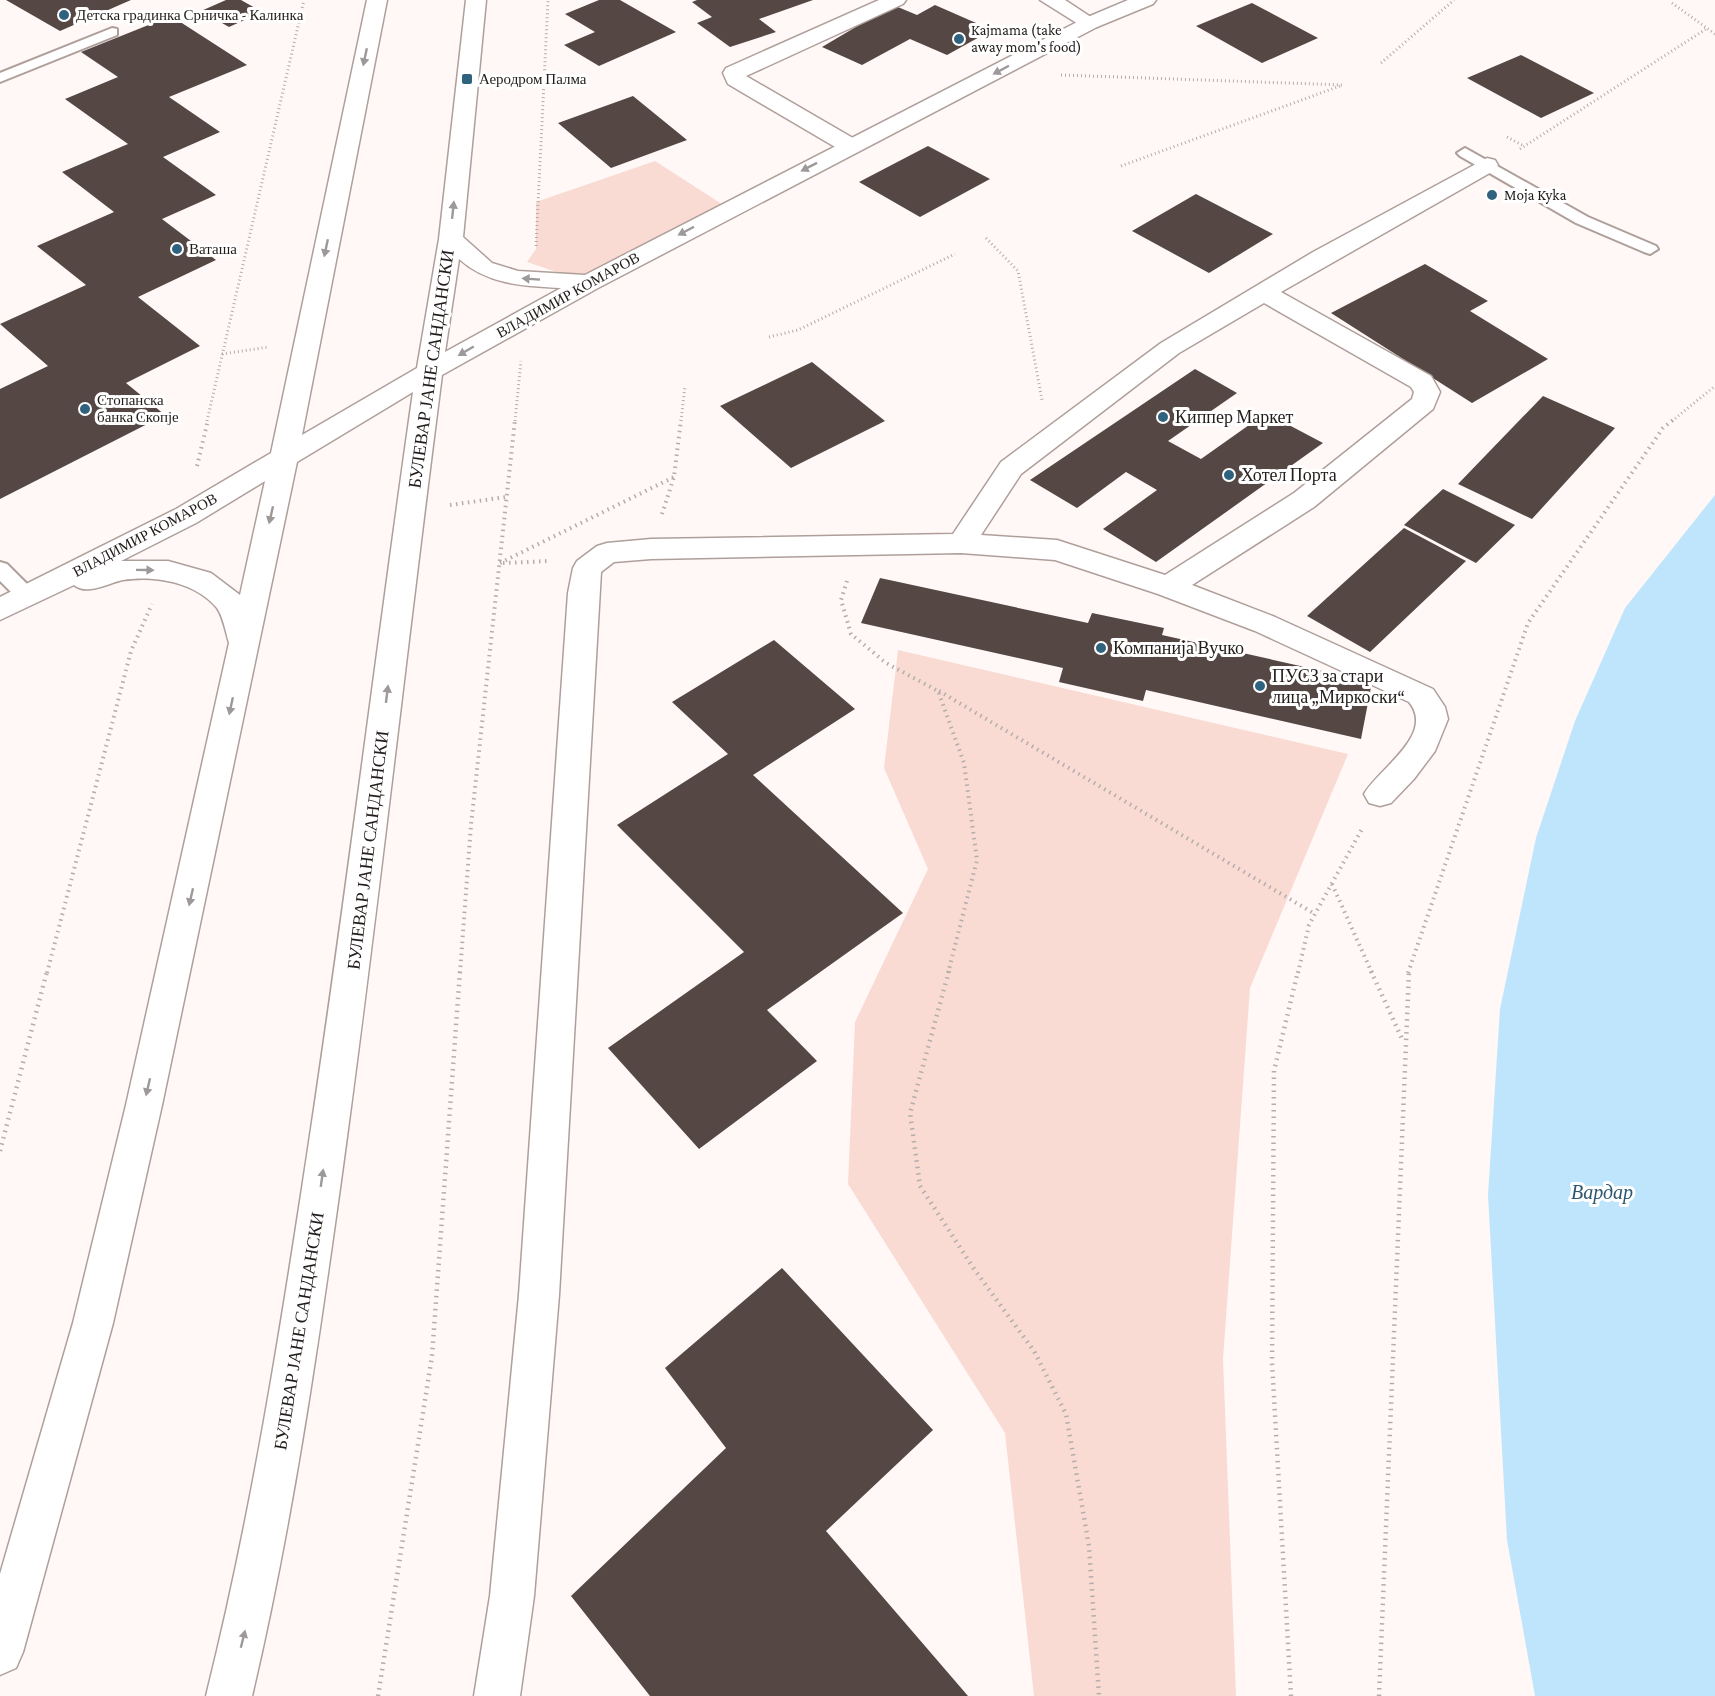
<svg xmlns="http://www.w3.org/2000/svg" width="1715" height="1696" font-family="'Crimson Pro',serif">
	<rect width="100%" height="100%" fill="#fff8f6"/>
	<!-- green -->
	<path fill="#f9dbd4" d="M655 161 728 208 589 283 527 262 536 249V202Z
		M898 650 1348 754 1250 988 1223 1359 1236 1696H1034L1005 1433 848 1184 855 1022 928 869 884 768Z"/>
	<!-- water -->
	<path fill="#bfe5fc" d="M1715 495V1696H1535L1507 1540 1488 1195 1500 1009 1536 838 1575 721 1625 608Z"/>
	<!-- building -->
	<path fill="#554744" d="M6 0H131L60 31Z
		M226 0H241L262 12 229 27 201 11Z
		M599 0H620L676 32 599 66 564 45 595 32 565 14Z
		M697 0H813L759 19 776 32 730 47 697 23 712 17 692 2Z
		M1252 3 1318 38 1262 63 1196 26Z
		M893 5 917 15 935 5 992 30 947 55 910 39 862 65 822 47Z
		M171 16 247 65 169 97 220 132 163 157 216 195 162 219 216 260 138 297 200 346 126 383 165 415 0 499V389L48 366 0 324 86 285 37 246 114 212 62 172 128 144 65 99 118 77 81 52Z
		M1521 55 1594 93 1541 118 1467 78Z
		M633 96 687 140 611 168 558 123Z
		M928 146 990 179 920 217 859 182Z
		M1196 194 1273 234 1209 273 1132 231Z
		M1425 264 1488 301 1470 311 1548 359 1472 403 1331 313Z
		M812 362 885 421 791 468 720 406Z
		M1195 369 1237 393 1168 441 1201 459 1266 413 1323 443 1156 562 1103 529 1157 490 1126 472 1077 508 1030 480Z
		M1543 396 1615 428 1532 519 1458 484Z
		M1443 489 1515 525 1476 563 1404 525Z
		M1404 528 1466 561 1370 652 1307 616Z
		M880 578 1088 623 1092 613 1164 628 1162 635 1372 682 1361 739 1146 690 1143 701 1059 682 1063 668 861 623Z
		M774 640 855 709 753 775 903 913 767 1010 817 1061 699 1149 608 1048 744 952 617 825 728 754 672 702Z
		M782 1268 933 1430 826 1531 968 1696H650L571 1596 726 1448 665 1368Z"/>
	<g fill="none" stroke-linecap="round" stroke-linejoin="round">
		<!-- service casing -->
		<g stroke="#af9f9b" stroke-width="4">
			<path id="service" d="M112 28 117 29V35L0 82V73Z
				M1465 148 1588 217 1656 246 1658 249 1650 254 1644 252 1576 223 1460 156 1457 153Z
				M0 562 7 564 34 591 37 596 34 601H20L0 581Z"/>
		</g>
		<!-- minor casing -->
		<g stroke="#af9f9b" stroke-width="3">
			<path id="minor" d="M879 0H906L903 4 746 76 858 141 861 146 858 151H842L728 84 723 73 726 68Z
				M1040 0H1065L1100 23 1097 27H1083Z
				M1487 158 1495 160 1498 165 1495 170 1281 292 1431 376 1440 392 1433 409 1314 507 1192 585 1275 617 1433 689 1445 707 1448 719 1435 751 1414 779 1391 803 1380 806 1369 803 1364 794C1378 769 1436 735 1409 702L1255 631 1158 594 1055 560 961 553 651 559 614 562 601 572 559 1295 534 1596 520 1696H474L490 1596 519 1295 568 593 573 568 577 561 597 546 607 543 651 539 953 534 1001 462 1161 343 1313 252ZM1264 303 1411 387 1414 392 1412 399 1294 493 1165 575 1057 540 981 535 1021 474 1179 353Z"/>
		</g>
		<!-- tertiary casing -->
		<g stroke="#af9f9b" stroke-width="3">
			<path id="tertiary" d="M367 0H387L302 435 417 368 439 239 466 0H486L463 237 492 263 518 271 585 275 1083 19 1128 0H1156L1153 4 1097 27 598 288 442 375C407 644 378 913 341 1181 317 1354 292 1526 252 1696H206C248 1528 276 1358 302 1188 343 923 375 657 413 392L297 462 162 1105 113 1323 23 1652 16 1668 0 1675V1574L73 1323 126 1105 229 643C226 633 223 616 217 608 195 582 155 575 123 580 108 583 87 596 74 585L0 620V597L176 509 271 453ZM459 259C488 285 524 286 561 288L445 352ZM265 481 240 595 211 573 168 561H121L196 523Z"/>
		</g>
		<!-- path-far2 -->
		<path stroke="#b4adab" stroke-width="3" stroke-dasharray="1 3" stroke-linecap="butt" d="M1672 3 1715 34
			M1381 63 1454 0
			M1061 75 1344 85
			M1507 137 1524 146
			M1520 149 1706 29
			M1121 166 1340 86
			M986 238 1018 271 1042 400
			M536 246 548 0
			M769 337 798 330 955 254
			M222 354 269 347
			M207 421 304 0
			M515 421 521 361
			M681 421 685 386
			M1672 421 1715 386"/>
		<!-- path-far1 -->
		<path stroke="#b4adab" stroke-width="4" stroke-dasharray="1.5 4.5" stroke-linecap="butt" d="M197 466 208 420
			M450 505 506 497
			M662 514 674 477 681 420
			M500 563 674 477
			M503 563 549 561
			M847 581 841 600 851 634 886 663 938 691 964 763 977 860 948 973
			M939 691 1315 914
			M1332 884 1372 973
			M47 973 131 651 152 604
			M460 973 471 825 515 420
			M1298 973 1309 925 1363 827
			M1408 973 1528 623 1663 428 1673 420"/>
		<!-- path -->
		<path stroke="#b4adab" stroke-width="4.5" stroke-dasharray="1.5 5" stroke-linecap="butt" d="M949 971 910 1113 920 1186 974 1269 1034 1351 1066 1414 1089 1546 1099 1696
			M1371 971 1403 1041
			M0 1151 47 971
			M378 1696 432 1356 460 971
			M1291 1696 1272 1362 1274 1071 1298 971
			M1379 1696 1409 971"/>
		<!-- service -->
		<use href="#service" fill="#fff" fill-rule="evenodd"/>
		<!-- minor -->
		<use href="#minor" fill="#fff" fill-rule="evenodd"/>
		<!-- tertiary -->
		<use href="#tertiary" fill="#fff" fill-rule="evenodd"/>
	</g>
	<!-- one-way arrows -->
	<defs><path id="oneway-solid" d="M-6-.8H1V-3.2L6.5 0L1 3.2V.8H-6Z" transform="scale(1.5)"/></defs>
	<g fill="#9c9998">
		<use href="#oneway-solid" transform="translate(365 57) rotate(102)"/>
		<use href="#oneway-solid" transform="translate(1001 70) rotate(152)"/>
		<use href="#oneway-solid" transform="translate(809 167) rotate(153)"/>
		<use href="#oneway-solid" transform="translate(453 210) rotate(-84)"/>
		<use href="#oneway-solid" transform="translate(686 231) rotate(152)"/>
		<use href="#oneway-solid" transform="translate(326 248) rotate(102)"/>
		<use href="#oneway-solid" transform="translate(531 279) rotate(-176)"/>
		<use href="#oneway-solid" transform="translate(466 351) rotate(150)"/>
		<use href="#oneway-solid" transform="translate(271 515) rotate(103)"/>
		<use href="#oneway-solid" transform="translate(145 570) rotate(1)"/>
		<use href="#oneway-solid" transform="translate(387 694) rotate(-83)"/>
		<use href="#oneway-solid" transform="translate(231 706) rotate(102)"/>
		<use href="#oneway-solid" transform="translate(191 897) rotate(103)"/>
		<use href="#oneway-solid" transform="translate(148 1087) rotate(103)"/>
		<use href="#oneway-solid" transform="translate(322 1178) rotate(-82)"/>
		<use href="#oneway-solid" transform="translate(243 1639) rotate(-76)"/>
	</g>
	<!-- markers -->
	<g fill="#2e627e" stroke="#fff" stroke-width="2">
		<circle cx="64" cy="15" r="6"/>
		<circle cx="959" cy="39" r="6"/>
		<rect x="461" y="73" width="12" height="12" rx="3"/>
		<circle cx="1492" cy="195" r="6"/>
		<circle cx="177" cy="249" r="6"/>
		<circle cx="85" cy="409" r="6"/>
		<circle cx="1163" cy="417" r="6"/>
		<circle cx="1229" cy="475" r="6"/>
		<circle cx="1101" cy="648" r="6"/>
		<circle cx="1260" cy="686" r="6"/>
	</g>
	<g text-anchor="middle" dominant-baseline="central" stroke-width="6" stroke-linejoin="round" paint-order="stroke">
		<!-- far-poi labels -->
		<g font-size="15" fill="#221c1a" stroke="#fff" text-anchor="start">
			<text x="76" y="15">Детска градинка Срничка - Калинка</text>
			<text x="971" y="30">Kajmama (take<tspan x="971" dy="17">away mom's food)</tspan></text>
			<text x="479" y="79">Аеродром Палма</text>
			<text x="1504" y="195">Moja Kyka</text>
			<text x="189" y="249">Ваташа</text>
			<text x="97" y="400">Стопанска<tspan x="97" dy="17">банка Скопје</tspan></text>
		</g>
		<!-- far-street labels -->
		<g font-size="15" fill="#221c1a" stroke="#fff">
			<text transform="translate(568 295) rotate(-29)">ВЛАДИМИР КОМАРОВ</text>
			<text transform="translate(145 535) rotate(-28)">ВЛАДИМИР КОМАРОВ</text>
		</g>
		<!-- street labels -->
		<g font-size="18" fill="#221c1a" stroke="#fff">
			<text transform="translate(431 369) rotate(-82)">БУЛЕВАР ЈАНЕ САНДАНСКИ</text>
			<text transform="translate(368 850) rotate(-83)">БУЛЕВАР ЈАНЕ САНДАНСКИ</text>
			<text transform="translate(299 1331) rotate(-81)">БУЛЕВАР ЈАНЕ САНДАНСКИ</text>
		</g>
		<!-- poi labels -->
		<g font-size="18" fill="#221c1a" stroke="#fff" text-anchor="start">
			<text x="1175" y="417">Киппер Маркет</text>
			<text x="1241" y="475">Хотел Порта</text>
			<text x="1113" y="648">Компанија Вучко</text>
			<text x="1272" y="676">ПУСЗ за стари<tspan x="1272" dy="21">лица „Миркоски“</tspan></text>
		</g>
		<!-- water labels -->
		<g font-size="20" font-style="italic" fill="#2c5770" stroke="#fff">
			<text x="1602" y="1192">Вардар</text>
		</g>
	</g>
</svg>
